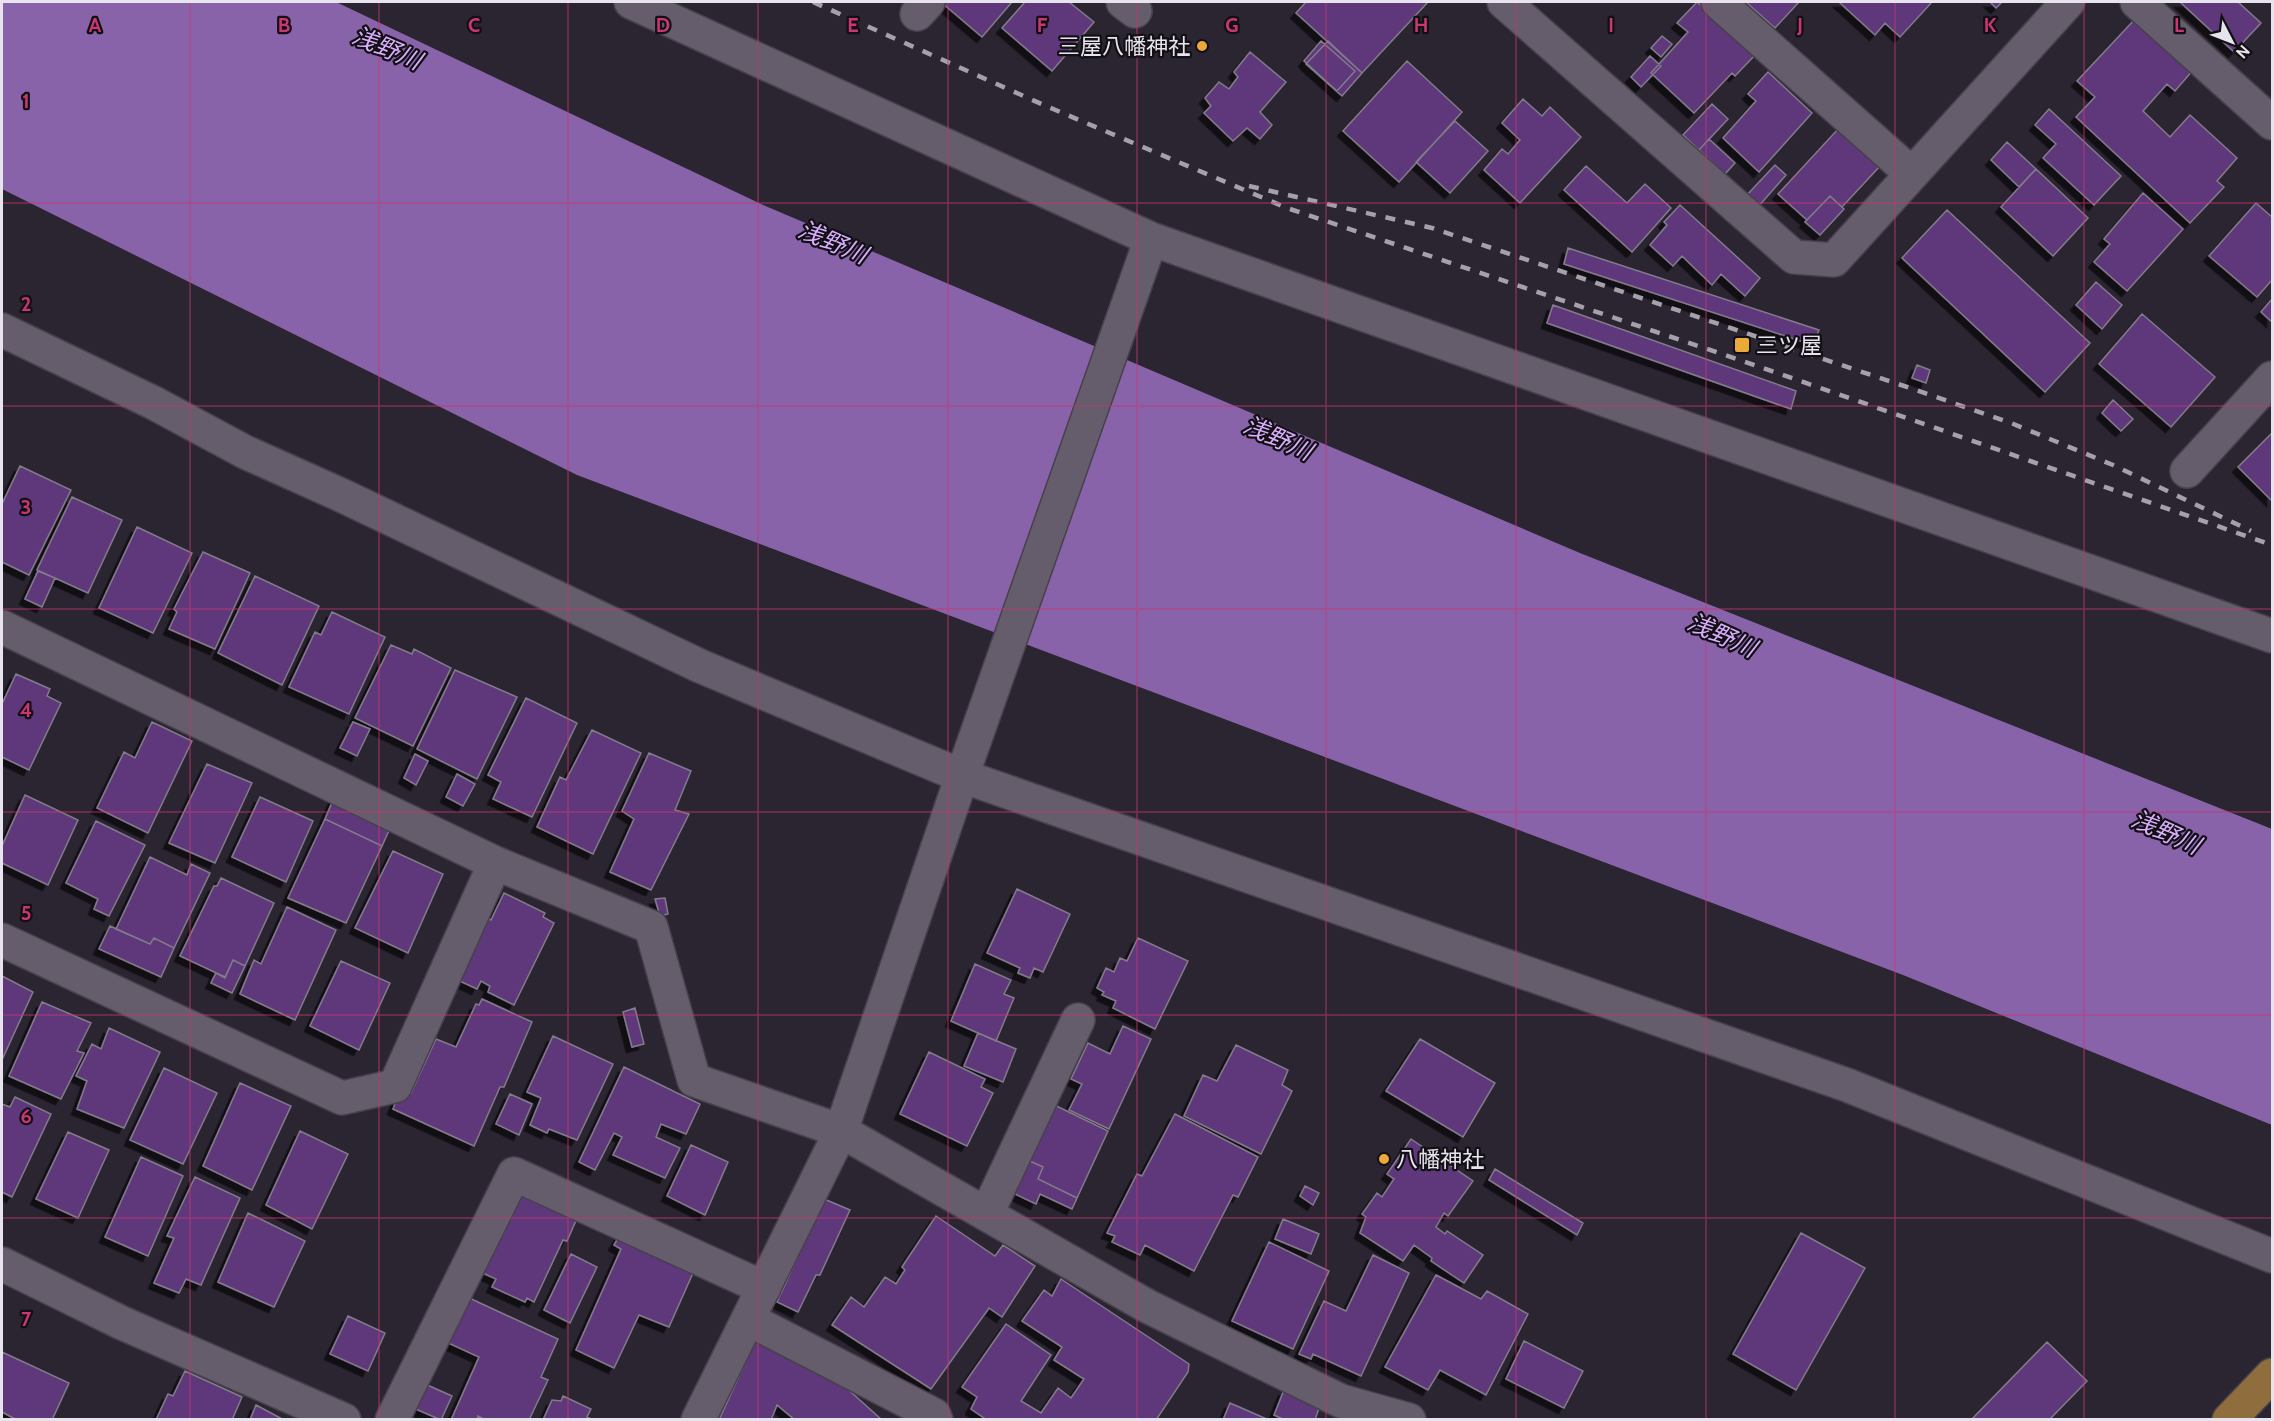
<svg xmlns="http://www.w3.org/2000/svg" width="2274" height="1421" font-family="Cabin,'Noto Sans JP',sans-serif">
	<defs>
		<filter id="shadow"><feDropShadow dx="-5.5" dy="5.5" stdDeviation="0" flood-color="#0009"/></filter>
	</defs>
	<rect width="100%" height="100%" fill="#2b2532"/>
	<!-- water -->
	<path fill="#8963a9" d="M2 2H336L761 204 1580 553 2272 829V1125L1903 975 577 475 2 189Z"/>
	<!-- building -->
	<path fill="#5e387b" stroke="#827b8a" stroke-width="1.5" filter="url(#shadow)" d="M941 2H1012L982 37Z
		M1025 2H1069L1094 22 1052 71 1002 28Z
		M1306 2H1428L1362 73 1296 13Z
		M1697 2 1756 54 1735 76 1732 73 1694 113 1651 73 1688 32 1677 23Z
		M1746 2H1799L1775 28Z
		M1839 2H1932L1900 37 1885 23 1875 35Z
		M1990 2H2002L1996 8Z
		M2180 2H2238L2261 23 2234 52Z
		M2136 18 2193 70 2175 91 2167 84 2143 111 2170 137 2190 115 2237 158 2217 181 2224 187 2190 223 2076 117 2095 97 2077 81Z
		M1662 36 1672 44 1661 57 1651 48Z
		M1321 41 1355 71 1337 91 1304 61Z
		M1328 41 1362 73 1342 96 1306 64Z
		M1250 52 1286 82 1260 112 1272 125 1260 139 1247 128 1233 141 1204 113 1211 106 1205 98 1219 82 1229 89 1238 77 1234 72Z
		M1650 56 1661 66 1641 87 1631 77Z
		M1407 61 1462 112 1399 182 1343 131Z
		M1768 72 1812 113 1759 172 1723 138 1756 101 1748 94Z
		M1523 99 1542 116 1550 107 1581 137 1520 203 1484 170 1502 149 1508 154 1520 140 1502 123Z
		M1712 104 1728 119 1699 150 1683 135Z
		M2049 109 2121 176 2094 205 2043 158 2056 144 2035 125Z
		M1455 121 1488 151 1450 193 1416 162Z
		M1840 127 1881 165 1842 207 1830 196 1807 220 1778 194Z
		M1709 139 1735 163 1725 174 1699 150Z
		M2007 142 2036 169 2019 187 1991 160Z
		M1775 165 1786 175 1758 207 1746 196Z
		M1586 166 1627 203 1645 184 1671 208 1632 252 1564 190Z
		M2036 169 2088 218 2053 256 2001 207Z
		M2143 193 2183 229 2127 291 2094 262 2110 244 2104 239Z
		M1830 196 1844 209 1820 235 1805 222Z
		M2256 203 2272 217V280L2257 297 2209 256Z
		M1680 205 1760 278 1745 296 1721 274 1712 285 1682 256 1673 266 1650 245 1667 225 1664 222Z
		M1947 210 2090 343 2045 392 1902 258Z
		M1568 248 1819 330 1813 345 1564 264Z
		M2096 282 2122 305 2102 329 2076 305Z
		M2272 299V322L2261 312Z
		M1553 305 1796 391 1791 409 1547 323Z
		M2142 314 2215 377 2171 427 2099 364Z
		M1917 365 1930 370 1926 383 1912 378Z
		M2113 400 2133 419 2121 431 2102 413Z
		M2272 433V501L2238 467Z
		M20 466 71 490 29 575 2 562V504Z
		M72 497 122 520 88 593 37 570Z
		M137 527 192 553 153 633 99 608Z
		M203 552 250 573 215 649 169 629 177 612 174 609Z
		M38 571 55 578 42 607 25 599Z
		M255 576 319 606 282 685 218 653Z
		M332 612 385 637 349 714 289 687 315 632 321 635Z
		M391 645 412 654 414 649 451 668 413 746 355 718Z
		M455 670 517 697 477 779 417 749Z
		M16 674 50 689 47 696 61 703 29 770 2 757V704Z
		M526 698 577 723 532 817 493 799 501 782 488 775Z
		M152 722 192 741 148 833 97 808 124 752 135 758Z
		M353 722 370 729 357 756 340 748Z
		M592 730 641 753 593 854 537 827 560 777 566 780Z
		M649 753 691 771 675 810 689 814 651 890 610 872 634 819 622 811Z
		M415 754 428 761 416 785 404 778Z
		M207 764 252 783 215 863 169 843Z
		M457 774 475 784 463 806 446 797Z
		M25 795 78 820 48 885 2 863V846Z
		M260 797 313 821 286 882 232 857Z
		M334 798 392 824 382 846 325 819Z
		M325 819 382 846 346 923 288 898Z
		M96 821 145 845 109 916 94 909 98 899 66 883Z
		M393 851 443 874 408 953 355 928Z
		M150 857 187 875 191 864 210 873 174 948 154 938 150 944 116 929Z
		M221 878 274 903 245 966 233 960 225 977 180 956 214 886H217Z
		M1017 889 1070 914 1043 972 1034 968 1030 978 1018 973 1020 968 987 953Z
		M504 893 545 913 543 917 554 923 514 1005 488 992 490 986 481 981 477 989 451 977 480 915 491 920Z
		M665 898 668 914 660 916 655 899Z
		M287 907 336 930 295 1020 240 994 254 960 261 964Z
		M110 926 150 944 154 938 174 948 161 977 99 949Z
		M1138 938 1188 961 1155 1029 1113 1008 1116 1001 1102 995 1104 992 1097 988 1106 968 1114 972 1120 958 1127 961Z
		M233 960 245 966 232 993 211 983 216 973 225 978Z
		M341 961 390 983 359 1050 310 1026Z
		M975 964 1011 980 1004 994 1014 998 996 1041 951 1021Z
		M2 976 33 992 2 1060Z
		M482 999 532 1022 504 1087H500L474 1146 393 1109 401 1089 411 1093 436 1039 456 1047 476 1004 479 1005Z
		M42 1002 91 1023 77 1051 84 1053 61 1099 9 1076Z
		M635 1008 644 1044 632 1047 623 1012Z
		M1123 1026 1151 1039 1109 1129 1069 1110 1082 1084 1071 1079 1088 1043 1110 1054Z
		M109 1028 160 1052 124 1128 77 1109 87 1081 76 1076 92 1044 101 1049Z
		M978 1033 1016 1049 1003 1082 964 1066Z
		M553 1036 613 1064 577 1140 549 1129 547 1133 530 1125 541 1098 527 1092Z
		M1420 1039 1495 1083 1463 1137 1386 1091Z
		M1236 1045 1288 1070 1282 1085 1292 1091 1261 1154 1184 1116 1203 1075 1217 1081Z
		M929 1052 985 1079 981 1087 993 1093 967 1146 900 1114Z
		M624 1067 700 1104 686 1134 661 1124 656 1137 680 1148 665 1178 613 1155 622 1137 614 1133 595 1170 579 1162Z
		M164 1068 217 1093 183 1164 130 1140Z
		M240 1083 291 1106 252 1190 203 1166Z
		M510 1094 532 1104 519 1135 496 1124Z
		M15 1097 51 1114 12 1197 2 1192V1104L10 1107Z
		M1040 1098 1108 1131 1077 1198 1038 1179 1043 1167 1021 1157Z
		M1175 1114 1258 1157 1238 1197 1233 1195 1194 1271 1145 1245 1140 1255 1112 1242 1115 1236 1107 1233 1137 1174 1142 1176Z
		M300 1131 348 1154 312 1229 266 1205Z
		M68 1132 109 1150 78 1218 36 1199Z
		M1411 1139 1473 1181 1448 1216 1444 1213 1436 1227 1445 1234 1447 1231 1483 1255 1464 1283 1431 1261 1432 1258 1414 1245 1403 1261 1360 1233 1366 1217 1362 1214 1377 1193 1382 1197 1394 1179 1387 1174Z
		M691 1145 728 1162 705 1215 667 1196Z
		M141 1157 183 1176 148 1256 105 1237Z
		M1021 1157 1043 1167 1038 1179 1077 1198 1072 1209 1040 1194 1036 1204 1015 1194 1007 1168Z
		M1495 1169 1583 1223 1577 1235 1489 1180Z
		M195 1177 240 1198 201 1285 186 1279 179 1293 154 1283 174 1238 167 1236Z
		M507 1178 582 1207 567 1241 563 1240 534 1302 527 1298 525 1302 492 1287 496 1279 472 1268Z
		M1305 1186 1319 1193 1313 1205 1300 1196Z
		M824 1199 850 1210 820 1275H816L798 1312 777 1302Z
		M248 1213 305 1241 274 1307 218 1282Z
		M936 1216 995 1256 1003 1245 1035 1266 1002 1317 989 1308 931 1389 832 1325 851 1297 864 1307 885 1277 896 1284 905 1270 902 1267Z
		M1283 1219 1319 1234 1311 1254 1275 1239Z
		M624 1228 693 1273 669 1327 639 1315 614 1368 576 1350 621 1249 614 1245Z
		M1801 1233 1865 1268 1796 1390 1733 1354Z
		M1269 1242 1329 1271 1293 1349 1232 1321Z
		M571 1254 597 1267 570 1323 544 1310Z
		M1373 1255 1409 1273 1361 1376 1313 1354 1311 1359 1299 1354 1324 1301 1346 1311Z
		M1436 1275 1481 1299 1487 1291 1528 1314 1486 1395 1440 1370 1428 1390 1385 1367Z
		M1061 1279 1189 1364 1188 1372 1156 1420H987L971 1409 977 1397 962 1387 1006 1324 1051 1355 1021 1401 1041 1413 1058 1388 1071 1398 1084 1379 1054 1360 1062 1347 1022 1321 1044 1290 1052 1296Z
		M467 1297 558 1339 541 1377 548 1380 529 1420H486L478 1416 477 1420H451L479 1357 446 1342Z
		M348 1316 385 1333 368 1371 330 1354Z
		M758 1335 841 1383 882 1420H795L777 1405 771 1420H719Z
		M1524 1341 1583 1371 1564 1408 1506 1379Z
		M2047 1342 2087 1381 2049 1420H1971Z
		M2 1352 69 1383 52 1420H17L2 1412Z
		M185 1371 242 1397 232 1420H156L168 1394 173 1396Z
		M416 1380 452 1396 441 1420 404 1404Z
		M1284 1390 1321 1402 1315 1420H1285L1274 1415Z
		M563 1396 591 1409 587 1417 593 1420H543L552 1400 561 1401Z
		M1230 1403 1269 1420H1223Z
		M256 1405 284 1420H250Z"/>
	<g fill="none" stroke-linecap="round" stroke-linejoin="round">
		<!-- minor casing -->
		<g stroke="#47414c" stroke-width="36">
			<path id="minor" d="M631 2 1151 239 2272 636
				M1123 2 1135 11
				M1504 2 1794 257 1834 260 2068 2
				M1718 2 1912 174
				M2137 2 2272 123
				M917 14 928 2
				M2 330 154 403 245 452 341 495 700 666 962 776 1847 1085 2272 1256
				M2187 471 2272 378
				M2 627 495 863 651 927 694 1080 841 1131 1147 1306 1341 1401 1409 1420
				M2 940 342 1098 395 1086 495 863
				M987 1213 1078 1020
				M2 1264 122 1323 344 1420
				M748 1319 934 1415 936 1420
				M392 1420 514 1174 764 1288
				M698 1420 841 1131 962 776 1151 239"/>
		</g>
		<!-- major casing -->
		<g stroke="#47414c" stroke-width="36">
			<path id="major" d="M2229 1420 2272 1375"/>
		</g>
		<!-- minor -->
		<use href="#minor" stroke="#655d6c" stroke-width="33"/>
		<!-- major -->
		<use href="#major" stroke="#8f6d3d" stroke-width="33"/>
		<!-- rail -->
		<path stroke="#a5a0ab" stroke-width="4.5" stroke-dasharray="10 10" stroke-linecap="butt" d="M813 2 1046 106 1287 208 1737 359 2272 545
			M1249 186 1432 228 1913 389 2011 423 2113 465 2251 531"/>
	</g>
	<!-- grid -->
	<path fill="none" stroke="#c83771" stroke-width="1.5" stroke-opacity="0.55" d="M190 2V1420M379 2V1420M568 2V1420M758 2V1420M948 2V1420M1137 2V1420M1326 2V1420M1516 2V1420M1706 2V1420M1895 2V1420M2084 2V1420M2 203H2272M2 406H2272M2 609H2272M2 812H2272M2 1015H2272M2 1218H2272"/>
	<!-- markers -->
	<g fill="#eba939" stroke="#120f15" stroke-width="2">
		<circle cx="1202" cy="46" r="6"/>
		<rect x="1734" y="337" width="16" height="16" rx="3"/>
		<circle cx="1384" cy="1159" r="6"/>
	</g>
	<g text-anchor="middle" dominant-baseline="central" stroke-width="4.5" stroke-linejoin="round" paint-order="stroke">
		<!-- poi labels -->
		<g font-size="22" fill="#e8e4ed" stroke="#120f15" text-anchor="start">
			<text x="1190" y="46" text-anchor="end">三屋八幡神社</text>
			<text x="1756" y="345">三ツ屋</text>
			<text x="1396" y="1159">八幡神社</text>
		</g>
		<!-- water labels -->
		<g font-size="24" font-style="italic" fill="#d9affd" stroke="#120f15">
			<text transform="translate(387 48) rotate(23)">浅野川</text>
			<text transform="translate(833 242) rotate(23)">浅野川</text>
			<text transform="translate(1278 438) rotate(24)">浅野川</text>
			<text transform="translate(1722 635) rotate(24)">浅野川</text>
			<text transform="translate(2166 832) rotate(24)">浅野川</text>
		</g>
	</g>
	<g font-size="20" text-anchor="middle" font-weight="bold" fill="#c83771" stroke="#120f15" stroke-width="4.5" stroke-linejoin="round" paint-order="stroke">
		<text x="95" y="32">A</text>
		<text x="284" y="32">B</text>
		<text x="474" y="32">C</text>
		<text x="663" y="32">D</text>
		<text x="853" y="32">E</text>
		<text x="1042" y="32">F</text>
		<text x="1232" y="32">G</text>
		<text x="1421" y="32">H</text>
		<text x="1611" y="32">I</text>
		<text x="1800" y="32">J</text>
		<text x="1990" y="32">K</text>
		<text x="2179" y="32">L</text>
		<text x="26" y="108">1</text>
		<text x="26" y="311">2</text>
		<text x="26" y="514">3</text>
		<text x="26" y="717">4</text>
		<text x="26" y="920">5</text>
		<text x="26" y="1123">6</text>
		<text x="26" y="1326">7</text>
	</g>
	<!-- border -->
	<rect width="2274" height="1421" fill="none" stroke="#e8e4ed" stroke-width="6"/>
	<!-- north arrow -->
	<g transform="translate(2232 42) rotate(132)" stroke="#120f15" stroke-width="4.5" paint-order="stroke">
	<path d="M0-4.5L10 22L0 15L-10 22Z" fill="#e8e4ed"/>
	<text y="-9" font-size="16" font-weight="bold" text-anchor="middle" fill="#e8e4ed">N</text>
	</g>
</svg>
